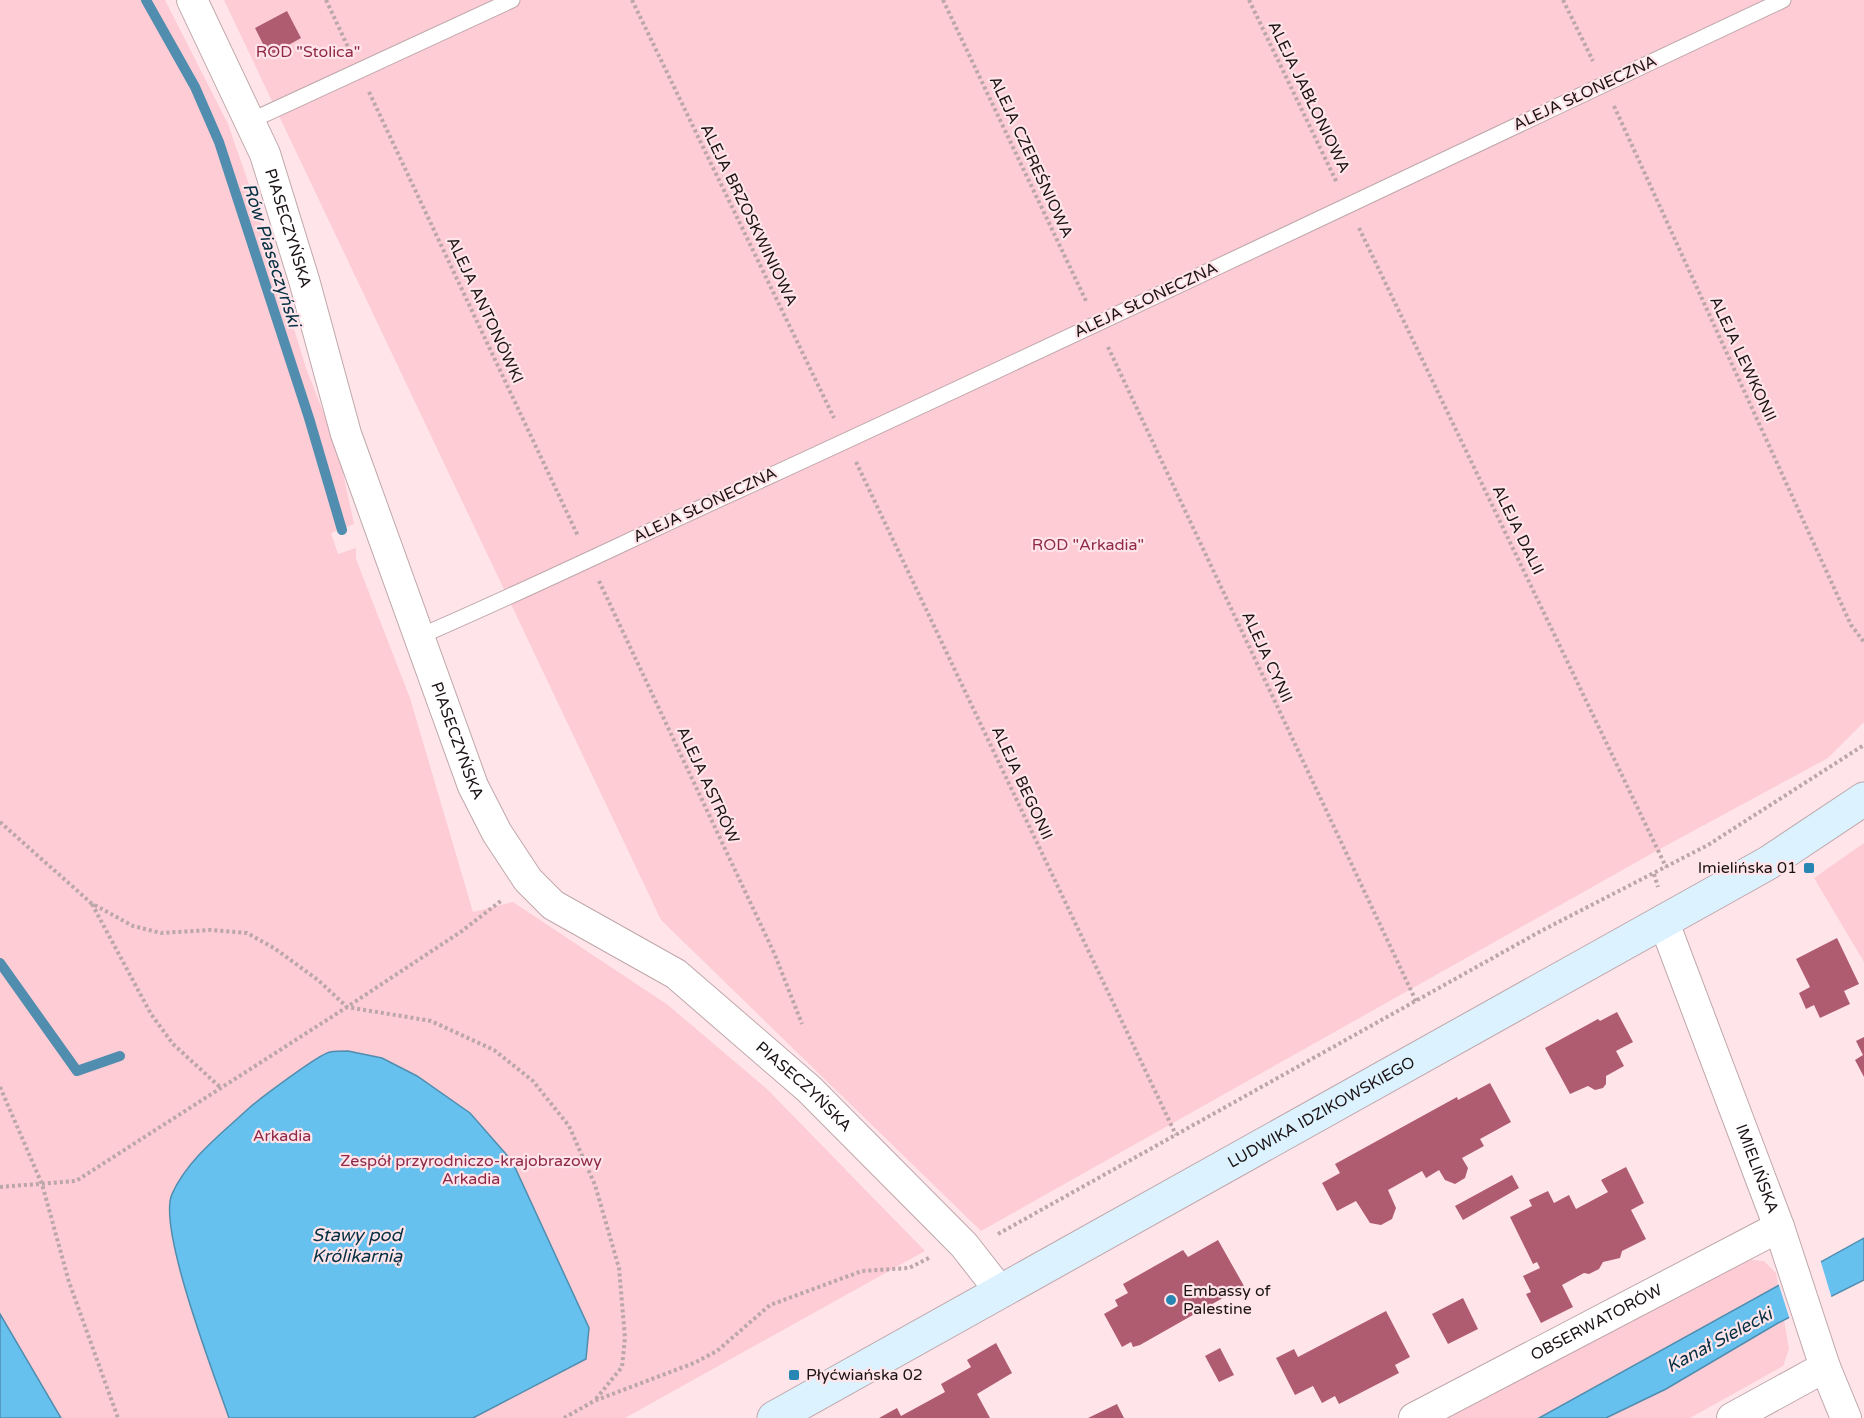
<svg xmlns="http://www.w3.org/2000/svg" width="1864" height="1418" font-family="'Varela Round',sans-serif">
	<rect width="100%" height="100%" fill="#ffe5ea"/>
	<!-- green -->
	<path fill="#fdccd5" d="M0 0H165L228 124 254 199 306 368 338 450 354 524 331 533 338 554 356 548V559L410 698 473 912 513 902 668 1005 767 1089 925 1251 625 1418H0Z
		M224 0H1864V722L1828 758 1658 850 981 1231 661 920Z
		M1864 843V962L1814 878Z
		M1752 1260 1764 1261 1776 1273 1789 1349 1783 1366 1690 1418H1446L1741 1262Z"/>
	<!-- water -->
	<path fill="#66c1ef" stroke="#508dae" stroke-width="1.5" d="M348 1051 382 1058 417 1076 470 1113 512 1161 589 1328 586 1359 473 1418H229C215 1377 157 1228 172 1194 188 1159 221 1134 248 1109 258 1100 319 1054 330 1052 336 1051 342 1051 348 1051Z
		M1864 1238V1280L1778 1323 1666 1389 1606 1418H1539Z
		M0 1314 61 1418H0Z"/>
	<!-- pier -->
	<path fill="#ffe5ea" d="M1820 1259 1832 1299 1790 1320 1778 1282Z"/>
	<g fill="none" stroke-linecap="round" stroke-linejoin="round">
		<!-- stream -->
		<path stroke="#508dae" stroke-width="10" d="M146 0 195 87 219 142 309 418 342 530
			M0 963 77 1071 120 1056"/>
	</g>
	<!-- building -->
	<path fill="#af5c71" d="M287 11 301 38 269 56 255 28Z
		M1837 938 1859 984 1844 991 1850 1004 1820 1018 1814 1005 1806 1009 1799 993 1810 987 1796 959Z
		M1617 1012 1633 1042 1616 1051 1624 1066 1606 1076V1084L1603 1088 1595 1090 1588 1086 1570 1094 1545 1048 1598 1019 1600 1021Z
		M1864 1037V1077L1855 1060 1863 1055 1856 1041Z
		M1490 1083 1511 1122 1480 1139 1484 1146 1462 1158 1468 1168 1465 1178 1455 1184 1445 1180 1439 1170 1426 1178 1422 1171 1388 1190 1396 1208 1392 1219 1381 1225 1370 1223 1356 1201 1337 1211 1322 1183 1340 1173 1335 1164 1457 1097 1458 1100Z
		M1626 1167 1644 1203 1631 1210 1646 1239 1622 1251 1620 1258 1603 1262 1599 1269 1589 1274 1584 1273 1562 1285 1573 1307 1541 1323 1526 1294 1531 1292 1523 1276 1540 1268 1537 1262 1533 1264 1510 1217 1532 1206 1529 1200 1548 1191 1554 1203 1569 1195 1576 1209 1608 1192 1601 1180Z
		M1512 1175 1519 1188 1463 1220 1455 1206Z
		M1218 1240 1244 1286 1140 1345 1133 1347 1131 1342 1122 1347 1104 1314 1118 1306 1115 1300 1128 1293 1123 1284 1183 1250 1188 1257Z
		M1463 1298 1478 1329 1448 1344 1432 1314Z
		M1386 1311 1410 1357 1395 1365 1399 1373 1339 1404 1335 1396 1322 1403 1313 1386 1295 1395 1276 1358 1294 1349 1298 1357Z
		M996 1343 1012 1373 977 1394 990 1418H879L897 1408 901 1416 945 1392 941 1384 971 1367 967 1360Z
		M1220 1348 1234 1375 1219 1382 1205 1356Z
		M1117 1404 1124 1418H1088Z"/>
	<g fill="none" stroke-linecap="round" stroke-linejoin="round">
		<!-- lane casing -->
		<g stroke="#bfa7ab" stroke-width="17">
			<path id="lane" d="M250 121 512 0
				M418 637C525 591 629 540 735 492 1086 331 1434 164 1783 0"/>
		</g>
		<!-- street casing -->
		<g stroke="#bfa7ab" stroke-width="32">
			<g id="street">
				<path id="s1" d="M192 0 265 154 304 280 346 434 473 786 497 833 528 880 553 905 676 974 809 1089 964 1245 1000 1291"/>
				<path id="s2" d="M1663 920 1779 1227 1825 1367 1846 1418"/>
				<path id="s3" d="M1414 1418 1779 1227"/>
				<path d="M1732 1418 1825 1367"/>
			</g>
		</g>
		<!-- secondary casing -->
		<g stroke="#bfa7ab" stroke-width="35">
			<g id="secondary">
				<path id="s4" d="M774 1418 1768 863 1864 799"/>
			</g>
		</g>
		<!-- path -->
		<path stroke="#bba6aa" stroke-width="4" stroke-dasharray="3 3" stroke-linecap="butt" d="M326 0 348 47
			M632 0 834 418
			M943 0 1087 303
			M1249 0 1337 183
			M1563 0 1593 61
			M369 92 578 536
			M1614 106 1851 625 1864 642
			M1359 228 1666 867
			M1108 347 1416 1001
			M856 462 1176 1135
			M599 581 775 955 802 1024
			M0 822 91 903 133 926 161 933 210 930 247 933 274 948 318 980 347 1007 431 1021 494 1050 533 1081 569 1126 595 1185 619 1268 625 1338 622 1367 595 1400
			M1654 874 1658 887
			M92 904 151 1014 173 1044 221 1088
			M0 1087 42 1184 69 1282 118 1418
			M0 1187 76 1181 347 1007 462 931 502 900
			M998 1234 1541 931 1708 845 1864 745
			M564 1418 594 1401 694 1363 717 1351 770 1305 862 1271 909 1268 929 1258"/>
		<!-- lane -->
		<use href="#lane" stroke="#fff" stroke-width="15"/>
		<!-- street -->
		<use href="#street" stroke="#fff" stroke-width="30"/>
		<!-- secondary -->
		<use href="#secondary" stroke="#dcf2fe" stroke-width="33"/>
	</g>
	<!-- markers -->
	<g fill="#2787b2" stroke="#ffe5ea" stroke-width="2">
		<rect x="1803" y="862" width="12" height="12" rx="3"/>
		<circle cx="1171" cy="1300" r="6"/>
		<rect x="788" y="1369" width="12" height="12" rx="3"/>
	</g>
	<g text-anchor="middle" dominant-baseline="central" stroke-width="4.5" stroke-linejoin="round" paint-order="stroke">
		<!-- park labels -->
		<g font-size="16" fill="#902949" stroke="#ffe5ea">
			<text x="308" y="52">ROD "Stolica"</text>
			<text x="1088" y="545">ROD "Arkadia"</text>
			<text x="282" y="1136">Arkadia</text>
			<text x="471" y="1161">Zespół przyrodniczo-krajobrazowy<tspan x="471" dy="18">Arkadia</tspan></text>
		</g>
		<!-- street labels -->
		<g font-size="16" fill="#1c1315" stroke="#ffe5ea">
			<text transform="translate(1585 93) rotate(-25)">ALEJA SŁONECZNA</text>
			<text transform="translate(1309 97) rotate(64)">ALEJA JABŁONIOWA</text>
			<text transform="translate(1031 157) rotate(65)">ALEJA CZEREŚNIOWA</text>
			<text transform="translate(749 215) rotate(64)">ALEJA BRZOSKWINIOWA</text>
			<text stroke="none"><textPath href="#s1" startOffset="248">PIASECZYŃSKA</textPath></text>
			<text transform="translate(1146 300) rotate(-25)">ALEJA SŁONECZNA</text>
			<text transform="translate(485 310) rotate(65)">ALEJA ANTONÓWKI</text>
			<text transform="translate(1743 359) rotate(65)">ALEJA LEWKONII</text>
			<text transform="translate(705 505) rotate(-25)">ALEJA SŁONECZNA</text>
			<text transform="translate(1518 530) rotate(64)">ALEJA DALII</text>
			<text transform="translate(1267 657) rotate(65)">ALEJA CYNII</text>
			<text stroke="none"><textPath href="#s1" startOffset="788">PIASECZYŃSKA</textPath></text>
			<text transform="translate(1022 783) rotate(65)">ALEJA BEGONII</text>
			<text transform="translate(708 785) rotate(65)">ALEJA ASTRÓW</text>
			<text stroke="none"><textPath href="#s1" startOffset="1292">PIASECZYŃSKA</textPath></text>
			<text stroke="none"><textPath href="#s4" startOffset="627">LUDWIKA IDZIKOWSKIEGO</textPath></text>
			<text stroke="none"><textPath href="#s2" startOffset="266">IMIELIŃSKA</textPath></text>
			<text stroke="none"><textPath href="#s3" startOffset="206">OBSERWATORÓW</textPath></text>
		</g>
		<!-- poi labels -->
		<g font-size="16" fill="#1c1315" stroke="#ffe5ea" text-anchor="start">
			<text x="1797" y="868" text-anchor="end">Imielińska 01</text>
			<text x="1183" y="1291">Embassy of<tspan x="1183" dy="18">Palestine</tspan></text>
			<text x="806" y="1375">Płyćwiańska 02</text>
		</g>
		<!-- water labels -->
		<g font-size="18" font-style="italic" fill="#063043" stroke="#ffe5ea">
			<text transform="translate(272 255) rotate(72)">Rów Piaseczyński</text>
			<text x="357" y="1235">Stawy pod<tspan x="357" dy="21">Królikarnią</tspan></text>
			<text transform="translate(1719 1340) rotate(-28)">Kanał Sielecki</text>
		</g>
	</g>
</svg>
